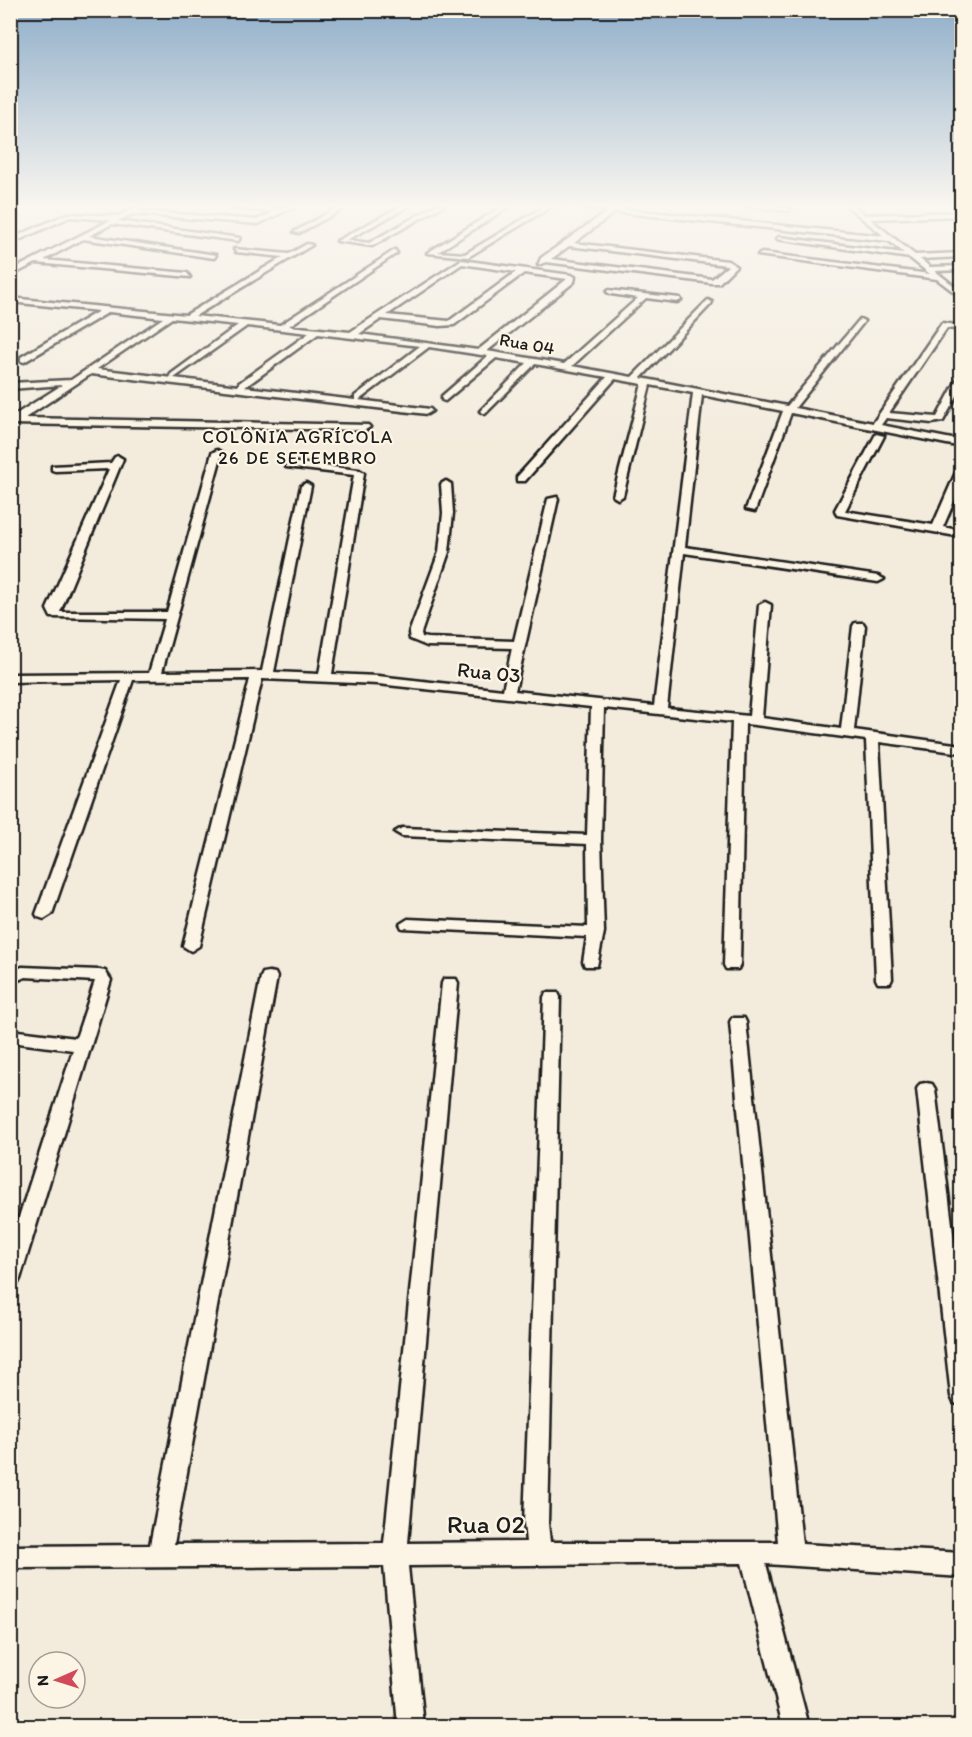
<svg xmlns="http://www.w3.org/2000/svg" width="972" height="1737" font-family="Itim,sans-serif">
	<rect width="100%" height="100%" fill="#f3ecdd"/>
	<filter id="ink" filterUnits="userSpaceOnUse"><feTurbulence type="fractalNoise" baseFrequency=".0167" numOctaves="2"/><feDisplacementMap in="SourceGraphic" scale="12" xChannelSelector="R" yChannelSelector="G"/><feConvolveMatrix kernelMatrix="1 2 1 2 8 2 1 2 1" color-interpolation-filters="sRGB"/></filter>
	<g filter="url(#ink)">
		<g fill="none" stroke-linecap="round" stroke-linejoin="round">
			<!-- minor casing -->
			<g stroke="#1c1c1c" stroke-width="5">
				<path id="minor" d="M290 205H298L258 224 132 214 118 221 240 238 238 241 112 224 89 236 216 255 214 258 83 239 44 260 187 273 190 277 36 263 10 276V271L111 220 70 217 10 244V239L67 214 118 216 139 206 142 208 139 211 257 220 274 212 231 208 234 206 281 209Z
					M342 205H350L299 233 294 232Z
					M403 205H411L347 240 369 243 436 205H444L372 246 337 241Z
					M505 205H512L438 252 465 254 547 205H554L468 257 427 253Z
					M562 205H583L884 236 846 205H853L865 215 962 212V216L870 219 915 255 962 253V257L920 259 930 267 962 266V270L935 271 962 292V298L937 279 758 255 762 253 930 274 910 258 776 239 779 237 904 253 889 241 615 212 574 243 728 261 736 266 719 283H712L546 262 538 265 541 258 608 211ZM569 246 726 265 728 266 712 279 551 259Z
					M741 205H765L791 209 788 211Z
					M307 244 312 245 195 316 280 325 395 250 397 253 289 326 350 332 461 260 571 275 575 277 574 282 487 351 564 364 638 298 611 294 607 292 608 290 680 298 681 300 677 302 646 298 572 366 632 377 708 300 712 302 711 304 641 378 787 406 860 319 864 321 863 323 795 408 873 423 942 323 962 326V330L947 328 889 413 937 417 958 378 962 376V387L943 421 932 423 886 418 881 425 962 441V447L791 413 755 511 746 509 783 411 702 395 685 547 878 576 884 579 878 582 684 553 667 708 749 716 759 605 765 602 771 605 762 718 841 729 853 626 855 623H863L865 626 854 730 962 745V753L879 742 892 979 890 983H878L876 979 866 740 755 725 745 724 740 965 738 969H726L724 965 732 722 604 708 601 840 604 932 597 966H585L583 962 587 937 402 928 400 924 408 919 588 927 587 844 402 836 395 832 402 828 587 835 591 707 378 684 262 679 199 946 191 951 183 946 250 679 133 680 52 914 44 919 38 917 36 914 121 680 10 682V674L149 673 165 619 51 617 47 609 109 469 55 471 52 470V466L111 463 115 457 118 456 123 459 60 612H167L212 453 217 450 222 453 162 672 262 671 301 486 306 483 311 486 274 672 319 674 354 475 286 467V463L289 462 359 470 364 473 332 674 378 676 503 690 512 648 427 646 410 639 409 633 439 552 443 513 441 484 446 481 451 484 453 513 449 552 421 633 422 637 427 638 514 641 548 499 557 497 558 499 515 691 654 706 693 393 650 385 623 496 618 499 613 496 642 384 615 379 525 481H517V477L607 377 535 364 485 414 480 411 482 409 527 363 496 358 445 401 442 400V396L488 356 429 347 359 400 430 409 432 411 427 414 91 374 25 418 368 425 370 427 365 430 10 424V418L62 385 10 389V383L71 380 163 318 109 312 24 362 21 361V357L99 311 10 302V298L186 315 283 257 236 252 234 249 289 254ZM462 264 516 272 449 321 387 315ZM524 273 567 279 478 350 359 334 381 319 440 326 454 325ZM172 318 238 325 171 374 170 376 173 378 97 369ZM247 326 309 333 239 383 238 386 174 378ZM318 334 420 346 355 396V400L245 387Z
					M876 434 884 436 845 511 933 525 957 470 962 467V483L943 527 962 531V537L837 515 835 510Z
					M22 967 99 970 105 971 111 980 20 1279 17 1285 10 1287V1245L73 1050 10 1042V1030L76 1038 95 981 25 977 10 984V972Z
					M269 972 275 973 277 977 174 1544 384 1543 442 983 444 979H456L458 983 408 1543 526 1542 524 1523 544 997 546 993H558L560 997 548 1523 550 1542H778L730 1022 732 1018H744L746 1022 802 1544 962 1553V1577L766 1564 809 1726H783L742 1563 408 1566 424 1726H398L384 1566 10 1568V1546L150 1545 261 977 263 973Z
					M926 1083 932 1084 935 1089 962 1304V1405L954 1403 951 1396 917 1089 920 1084Z"/>
			</g>
			<!-- minor -->
			<use href="#minor" fill="#fcf5e5" fill-rule="evenodd"/>
		</g>
	</g>
	<!-- sky -->
	<linearGradient id="sky" x2="0" y2="1"><stop stop-color="#8faec9"/><stop offset="0.46" stop-color="#faf6f0"/><stop offset="1" stop-color="#faf6f0" stop-opacity="0"/></linearGradient>
	<rect width="972" height="448" fill="url(#sky)"/>
	<g text-anchor="middle" dominant-baseline="central" stroke-width="4.5" stroke-linejoin="round" paint-order="stroke">
		<!-- far-street labels -->
		<g font-size="18" fill="#1c1c1c" stroke="#fcf5e5">
			<text transform="translate(527 344) rotate(10)">Rua 04</text>
		</g>
		<!-- far-neighbourhood labels -->
		<g font-size="18" letter-spacing="1.5" fill="#1c1c1c" stroke="#fcf5e5">
			<text x="298" y="437">COLÔNIA AGRÍCOLA<tspan x="298" dy="21">26 DE SETEMBRO</tspan></text>
		</g>
		<!-- street labels -->
		<g font-size="21" fill="#1c1c1c" stroke="#fcf5e5">
			<text transform="translate(489 672) rotate(6)">Rua 03</text>
		</g>
		<!-- near-street labels -->
		<g font-size="26" fill="#1c1c1c" stroke="#fcf5e5">
			<text x="486" y="1524">Rua 02</text>
		</g>
	</g>
	<!-- margin -->
	<rect width="972" height="1737" fill="none" stroke="#fcf5e5" stroke-width="36"/>
	<rect x="18" y="18" width="936" height="1701" fill="none" stroke="#1c1c1c" stroke-width="2" filter="url(#ink)"/>
	<!-- north arrow -->
	<g transform="translate(57 1680) rotate(267)"><circle r="28" fill="#fcf5e5" stroke="#a29e95" stroke-width="1.5"/>
	<path d="M0-4.5L10 22L0 15L-10 22Z" fill="#d1495b"/>
	<text y="-9" font-size="16" font-weight="bold" text-anchor="middle" fill="#1c1c1c">N</text>
	</g>
</svg>
